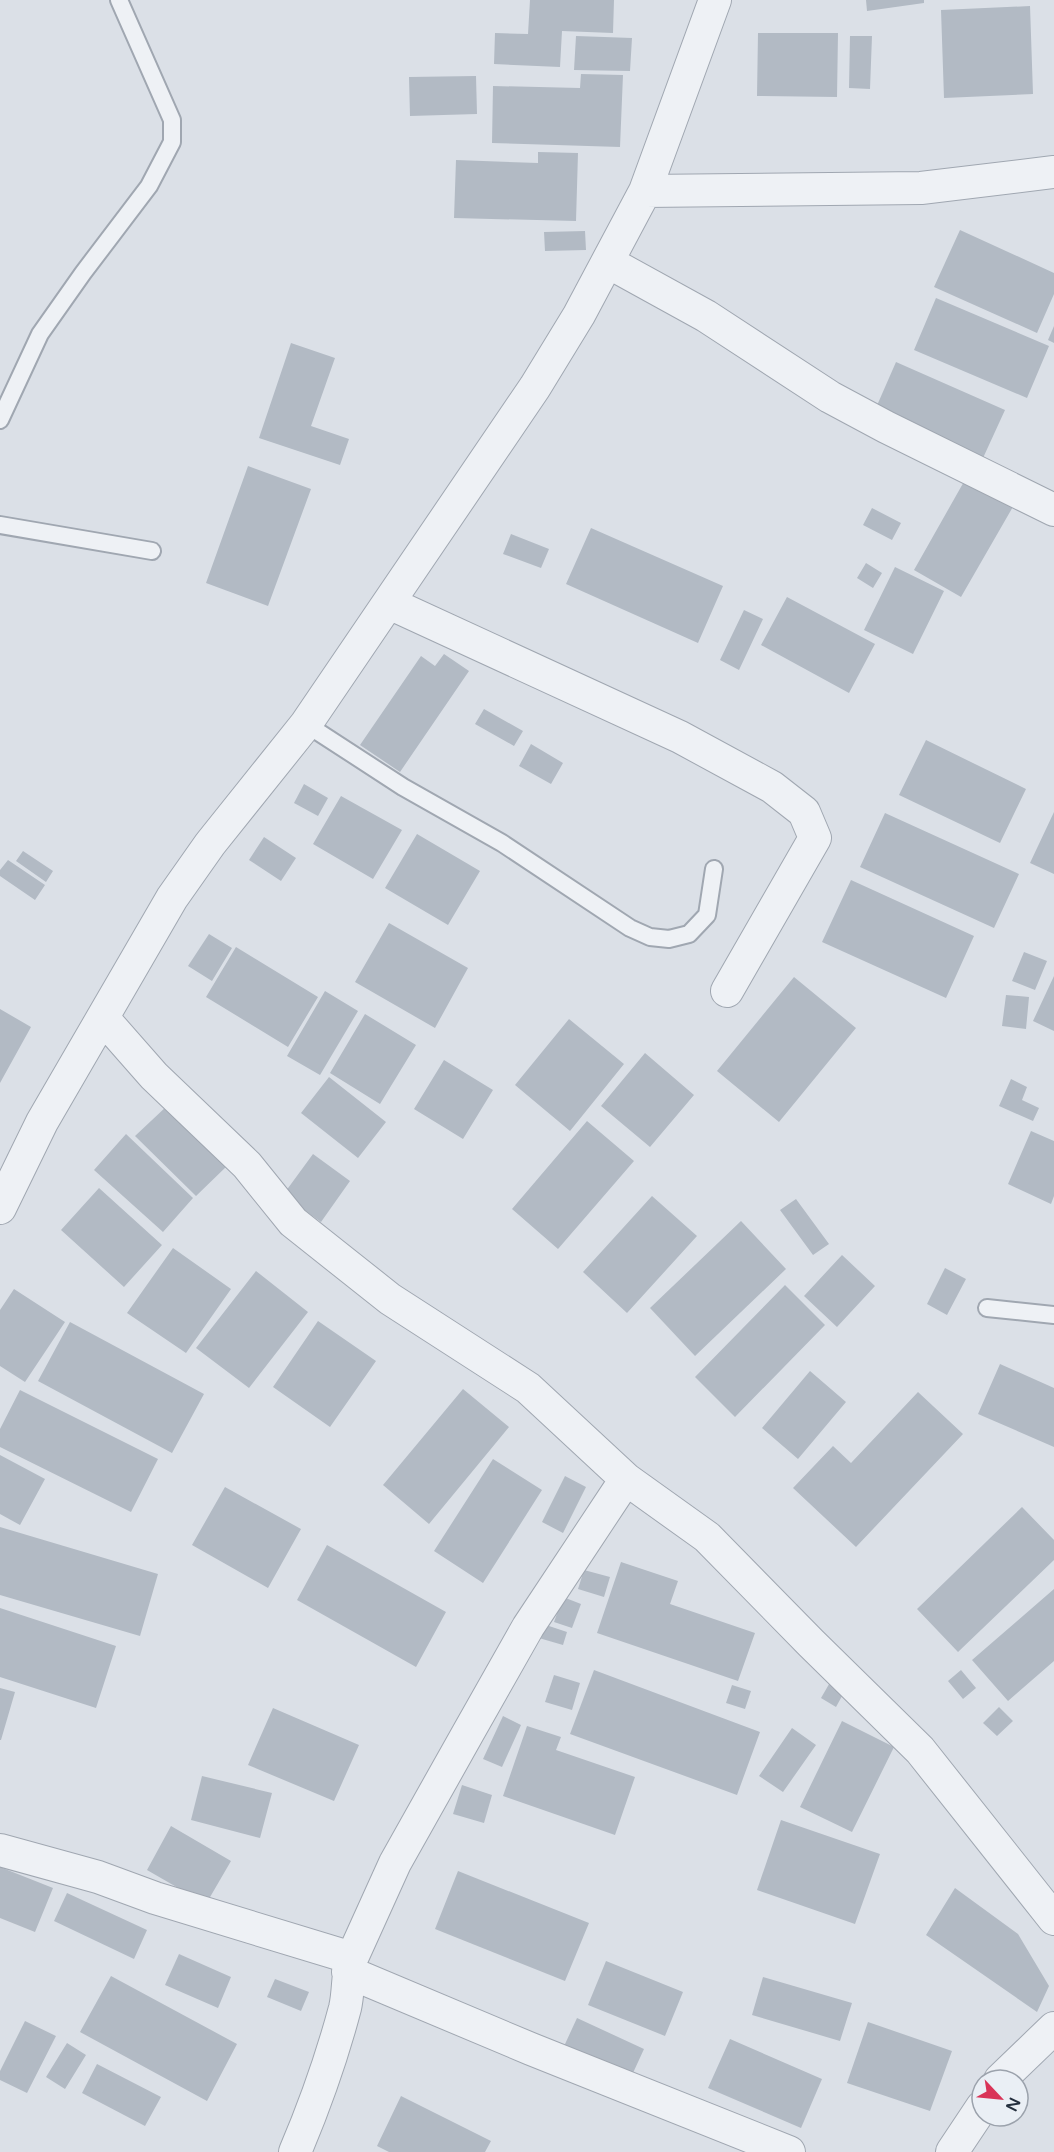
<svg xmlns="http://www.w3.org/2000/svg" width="1054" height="2152" font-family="'Varela Round',sans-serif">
	<rect width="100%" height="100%" fill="#dbe0e7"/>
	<!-- building -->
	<path fill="#b2bac4" d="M530 0H614L613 33 562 31 560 67 494 64 495 33 528 34Z
		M866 0H924V3L867 11Z
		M1030 6 1033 94 944 98 941 10Z
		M758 33H838L837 97 757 96Z
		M576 36 632 38 630 71 574 70Z
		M850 36H872L870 89 849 88Z
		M581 74 623 75 620 147 492 143 493 86 580 88Z
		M476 76 477 114 410 116 409 77Z
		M538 152 578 153 576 221 454 218 456 160 538 163Z
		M960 230 1054 273V294L1037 333 934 287Z
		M585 231 586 250 545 251 544 232Z
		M936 298 1049 346 1027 398 914 350Z
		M1054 326V343L1048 340Z
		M291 343 335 358 311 426 349 439 340 465 259 438Z
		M896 362 1005 410 983 458 875 410Z
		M248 466 311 489 268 606 206 583Z
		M970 471 1018 498 961 597 914 570Z
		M872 508 901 523 892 540 863 525Z
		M591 528 723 586 698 643 566 584Z
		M511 534 549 549 541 568 503 554Z
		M866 563 882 573 873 588 857 578Z
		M895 567 944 591 913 654 864 630Z
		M787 597 875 644 849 693 761 645Z
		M744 610 763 619 739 670 720 660Z
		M444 654 469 671 400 772 360 745 421 656 435 666Z
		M484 709 523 731 514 746 475 724Z
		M926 740 1026 789 1000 843 899 795Z
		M531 744 563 763 551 784 519 766Z
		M304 784 328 798 318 816 294 803Z
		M341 796 402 830 373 879 313 844Z
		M1054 812V874L1030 863Z
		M885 813 1019 874 994 928 860 867Z
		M417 834 480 871 448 925 385 888Z
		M264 837 296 858 281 881 249 860Z
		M23 851 53 871 46 882 16 861Z
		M8 860 45 885 35 900 0 876V870Z
		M851 880 974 936 946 998 822 942Z
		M389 923 468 968 435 1028 355 982Z
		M209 934 232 948 212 981 188 966Z
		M236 947 318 997 288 1047 206 997Z
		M1024 952 1047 961 1035 990 1012 981Z
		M1054 976V1031L1033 1021Z
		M794 977 856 1028 779 1122 717 1071Z
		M325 991 358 1011 320 1075 287 1056Z
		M1006 995 1029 997 1026 1029 1002 1026Z
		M0 1009 31 1027 0 1083Z
		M365 1014 416 1045 380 1104 330 1073Z
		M569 1019 624 1064 570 1131 515 1085Z
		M645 1053 694 1095 650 1147 601 1106Z
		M444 1060 493 1090 463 1139 414 1109Z
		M329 1077 386 1122 358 1158 301 1113Z
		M1011 1079 1027 1087 1022 1100 1039 1108 1033 1121 999 1106Z
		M168 1105 227 1166 196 1196 135 1136Z
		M587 1121 634 1161 558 1249 512 1209Z
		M1031 1131 1054 1141V1196L1051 1204 1008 1184Z
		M126 1134 193 1198 163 1232 94 1170Z
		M313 1154 350 1181 321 1222 283 1195Z
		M99 1188 162 1245 124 1287 61 1230Z
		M652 1196 697 1236 627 1313 583 1272Z
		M796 1199 829 1244 813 1255 780 1210Z
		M741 1221 786 1269 695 1356 650 1308Z
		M173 1248 231 1289 186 1353 127 1313Z
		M842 1255 875 1286 837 1327 804 1296Z
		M945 1268 966 1279 947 1315 927 1304Z
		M256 1271 308 1312 249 1388 196 1348Z
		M785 1285 825 1325 735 1417 695 1377Z
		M14 1289 65 1322 25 1382 0 1366V1310Z
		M318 1321 376 1361 330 1427 273 1387Z
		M70 1322 204 1394 172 1453 38 1381Z
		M1000 1364 1054 1388V1447L978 1414Z
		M810 1371 846 1402 798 1459 762 1428Z
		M463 1389 509 1427 429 1524 383 1485Z
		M20 1390 158 1459 131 1512 0 1447V1429Z
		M918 1392 963 1434 856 1547 793 1488 833 1446 851 1463Z
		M0 1455 45 1479 20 1525 0 1514Z
		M493 1459 542 1490 483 1583 434 1551Z
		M565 1476 586 1487 563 1533 542 1522Z
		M225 1487 301 1529 268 1588 192 1545Z
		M1022 1507 1054 1540V1560L958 1652 917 1609Z
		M0 1527 158 1574 140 1636 0 1595Z
		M327 1545 446 1612 416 1667 297 1600Z
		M621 1562 678 1581 670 1604 755 1633 738 1681 597 1633Z
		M584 1570 610 1577 604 1597 578 1589Z
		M1054 1589V1661L1008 1701 972 1660Z
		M563 1597 581 1604 572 1628 554 1622Z
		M0 1608 116 1646 96 1708 0 1677Z
		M537 1622 567 1632 563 1645 532 1636Z
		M594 1670 760 1732 737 1795 570 1734Z
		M961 1670 976 1688 963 1699 948 1681Z
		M554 1675 580 1683 572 1710 545 1702Z
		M832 1679 847 1687 836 1707 821 1698Z
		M732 1685 751 1691 745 1709 726 1703Z
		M0 1688 15 1692 1 1740H0Z
		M999 1707 1013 1721 997 1736 983 1723Z
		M273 1708 359 1745 334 1801 248 1765Z
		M503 1716 521 1725 502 1767 483 1759Z
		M842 1721 894 1747 852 1832 800 1807Z
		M527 1726 561 1737 556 1750 635 1777 615 1835 503 1796Z
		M792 1728 816 1745 783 1792 759 1776Z
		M202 1776 272 1793 260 1838 191 1820Z
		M462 1785 492 1795 484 1823 453 1814Z
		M781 1820 880 1854 855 1924 757 1890Z
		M171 1826 231 1861 206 1904 147 1870Z
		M0 1867 53 1888 35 1932 0 1918Z
		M458 1871 589 1923 565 1981 435 1929Z
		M955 1888 1018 1934 1049 1986 1037 2012 926 1935Z
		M67 1893 147 1930 134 1959 54 1921Z
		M179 1954 231 1977 218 2008 165 1985Z
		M606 1961 683 1992 665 2036 588 2005Z
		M111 1976 237 2044 207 2101 80 2032Z
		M763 1977 852 2003 840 2041 752 2015Z
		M275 1979 309 1992 301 2011 267 1997Z
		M577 2018 644 2049 627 2086 560 2055Z
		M25 2021 56 2036 27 2093 0 2080V2071Z
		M868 2022 952 2051 930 2111 847 2083Z
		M730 2039 822 2079 801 2128 708 2088Z
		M67 2043 86 2055 65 2089 46 2077Z
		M97 2064 161 2097 145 2126 82 2093Z
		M401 2096 491 2141 485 2152H389L377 2146Z"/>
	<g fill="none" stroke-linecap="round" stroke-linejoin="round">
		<!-- lane casing -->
		<g stroke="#a0a7b1" stroke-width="20">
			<path id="lane" d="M0 420 40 334 83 273 149 186 172 142V120L119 0
				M0 525 152 551
				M306 724 403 787 502 843 630 928 650 937 669 939 689 934 707 915 714 869
				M987 1308 1054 1315"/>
		</g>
		<!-- street casing -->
		<g stroke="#a0a7b1" stroke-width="34">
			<path id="street" d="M645 191 921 188 1054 172
				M608 262 706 316 830 397 886 427 1054 510
				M389 603 680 737 772 787 804 812 815 838 727 991
				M103 1018 154 1076 247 1165 293 1222 390 1299 528 1388 626 1479 707 1537 811 1643 920 1750 1054 1919
				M0 1208 42 1122 172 898 210 844 306 724 535 387 579 315 645 191 715 0
				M0 1850 98 1877 155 1898 352 1958
				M348 1972 531 2049 789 2152
				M1000 2080 1054 2028
				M295 2152C315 2105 332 2057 345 2008 349 1991 347 1974 352 1958L395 1863 468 1733 528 1627 626 1479
				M952 2152 982 2107"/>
		</g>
		<!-- lane -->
		<use href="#lane" stroke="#eef1f5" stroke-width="16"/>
		<!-- street -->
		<use href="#street" stroke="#eef1f5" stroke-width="32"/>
	</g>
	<!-- north arrow -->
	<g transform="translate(1000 2098) rotate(116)"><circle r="28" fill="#eaeff5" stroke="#9ba2ac" stroke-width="1.5"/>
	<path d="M0-4.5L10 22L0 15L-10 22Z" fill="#d93357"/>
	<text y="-9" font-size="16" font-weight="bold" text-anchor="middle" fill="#242f3e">N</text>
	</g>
</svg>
